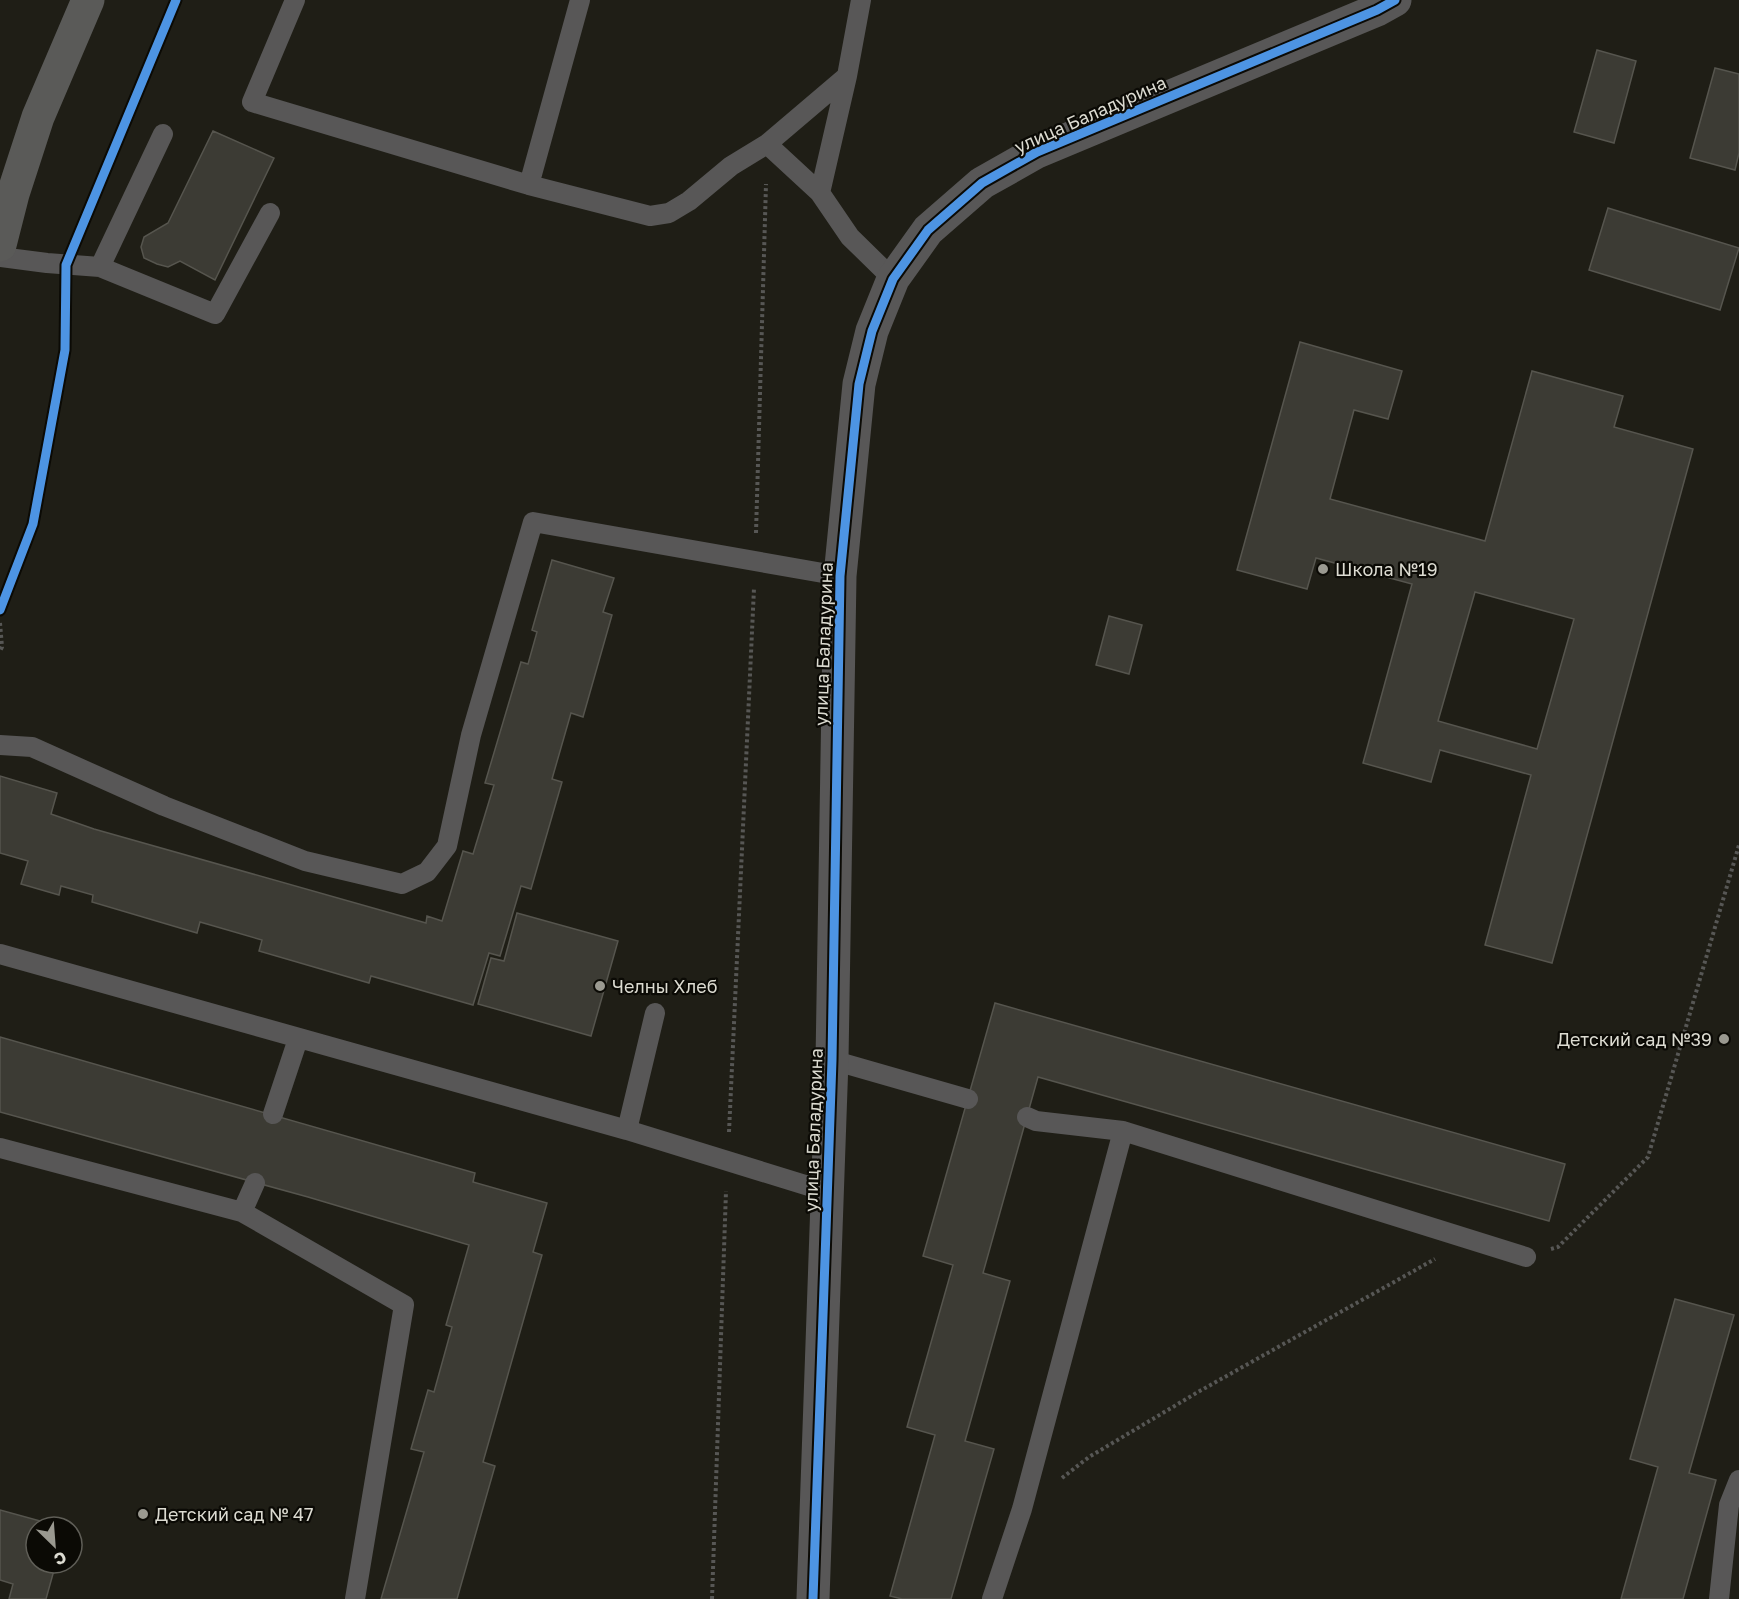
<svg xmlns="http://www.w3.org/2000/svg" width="1739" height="1599" font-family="'Golos Text',sans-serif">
	<rect width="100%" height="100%" fill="#1f1e16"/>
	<!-- building -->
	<path fill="#3c3b34" stroke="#56554e" stroke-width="1.5" fill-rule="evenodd" d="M1597 50 1636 61 1614 143 1574 132Z
		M1715 68 1739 74V153L1735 170 1690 158Z
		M213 131 274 158 215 280 180 261 168 267 157 264 144 258 141 247 144 237 168 223Z
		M1608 208 1739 248 1720 310 1589 270Z
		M1300 342 1402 371 1388 419 1354 410 1330 499 1485 541 1532 371 1623 396 1614 427 1693 449 1552 963 1485 945 1531 775 1440 750 1431 782 1363 763 1412 584 1316 558 1307 589 1237 570ZM1475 592 1574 619 1537 749 1438 721Z
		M552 560 614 578 603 612 612 615 583 717 571 713 552 779 562 782 531 889 521 886 500 956 489 953 473 1005 371 976 369 983 259 951 262 940 200 922 197 933 92 902 93 895 61 886 59 895 21 884 28 861 0 853V776L57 793 51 814 94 829 426 923 427 916 442 921 463 851 473 854 494 785 485 783 521 662 528 664 537 632 532 630Z
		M1109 616 1142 625 1129 674 1096 665Z
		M517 913 618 941 591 1036 478 1004 491 958 504 961Z
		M995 1003 1565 1164 1549 1221 1038 1077 983 1273 1010 1281 965 1441 994 1449 951 1599H902L890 1596 935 1435 907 1427 953 1265 923 1256Z
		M0 1037 475 1173 473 1182 547 1203 533 1252 542 1255 483 1462 495 1466 457 1599H381L424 1452 411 1449 428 1390 434 1392 452 1327 446 1325 469 1245 308 1197 0 1112Z
		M1675 1299 1734 1315 1689 1473 1716 1480 1683 1599H1621L1658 1467 1630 1459Z
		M0 1510 62 1527H36V1563H56L46 1599H9L13 1584 0 1580Z"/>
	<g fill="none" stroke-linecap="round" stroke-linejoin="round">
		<!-- path -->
		<path stroke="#575755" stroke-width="4" stroke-dasharray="3 3" stroke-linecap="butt" d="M756 533 766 184
			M0 623 2 647 0 651
			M729 1132 754 588
			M1551 1249 1558 1247 1648 1157 1739 845
			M1062 1478 1089 1457 1198 1392 1435 1259
			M712 1599 726 1191"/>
		<!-- service -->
		<path stroke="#585757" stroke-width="20" d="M295 0 252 102 529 185 650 216 669 213 689 201 731 166 767 144 847 76
			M767 144 820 193 850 237 893 279
			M529 185 580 0
			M820 193 847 76 861 0
			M0 257 47 263 100 267 163 134
			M100 267 215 314 270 213
			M0 745 32 747 164 806 305 861 402 884 427 872 447 846 471 735 533 522 840 576
			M0 954 627 1130 828 1192
			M832 1060 968 1099
			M273 1114 298 1039
			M1027 1117 1036 1121 1123 1131
			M627 1130 655 1013
			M0 1148 242 1212 404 1305 355 1599
			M242 1212 255 1183
			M992 1599 1022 1509 1123 1131 1526 1257
			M1719 1599 1729 1505 1739 1480"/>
		<!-- minor -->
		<path stroke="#585757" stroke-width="33" d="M813 1599 832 1060 840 576 859 384 872 331 893 279 928 230 982 183 1037 152 1377 10 1395 0"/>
		<!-- secondary -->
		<path stroke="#5a5a58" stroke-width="33" d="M0 245 13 194 38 117 88 0"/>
		<!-- cycleway casing -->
		<g stroke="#0b0a05" stroke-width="13">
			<path id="cycleway" d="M0 610 33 524 65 350 66 265 176 0
				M813 1599 832 1060 840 576 859 384 872 331 893 279 928 230 982 183 1037 152 1377 10 1395 0"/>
		</g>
		<!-- cycleway -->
		<use href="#cycleway" stroke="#4d94e3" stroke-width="9"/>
	</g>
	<!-- markers -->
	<g fill="#9a9990" stroke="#0b0a05" stroke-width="2">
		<circle cx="1323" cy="569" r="6"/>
		<circle cx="600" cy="986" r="6"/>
		<circle cx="1724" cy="1039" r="6"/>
		<circle cx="143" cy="1514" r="6"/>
	</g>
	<g text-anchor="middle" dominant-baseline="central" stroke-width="4.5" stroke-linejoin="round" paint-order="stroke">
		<!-- street labels -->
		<g font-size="18" fill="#dcdbd1" stroke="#0b0a05">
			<text transform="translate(1090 114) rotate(-24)">улица Баладурина</text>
			<text transform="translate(823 644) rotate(-88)">улица Баладурина</text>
			<text transform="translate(813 1130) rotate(-88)">улица Баладурина</text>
		</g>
		<!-- poi labels -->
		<g font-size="18" fill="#dcdbd1" stroke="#0b0a05" text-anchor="start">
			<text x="1335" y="569">Школа №19</text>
			<text x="612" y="986">Челны Хлеб</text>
			<text x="1712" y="1039" text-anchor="end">Детский сад №39</text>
			<text x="155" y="1514">Детский сад № 47</text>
		</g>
	</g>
	<!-- north arrow -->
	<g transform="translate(54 1545) rotate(155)"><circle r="28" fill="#0b0a05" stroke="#5f5e57" stroke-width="1.5"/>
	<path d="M0-4.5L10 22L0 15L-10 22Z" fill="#9a9990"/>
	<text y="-9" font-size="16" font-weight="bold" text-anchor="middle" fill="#dcdbd1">С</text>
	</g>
</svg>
